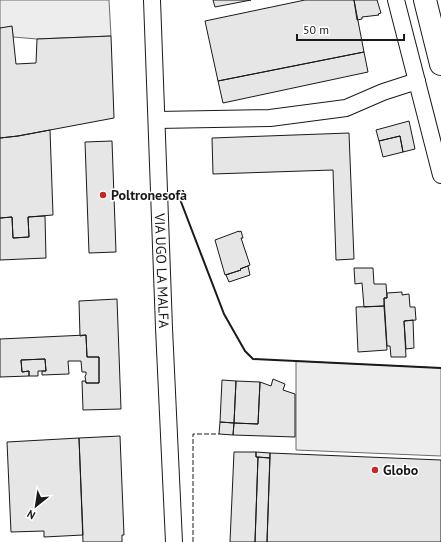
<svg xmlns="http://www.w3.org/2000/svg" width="441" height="542" font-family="'PT Sans',sans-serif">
	<rect width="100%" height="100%" fill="#fff"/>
	<!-- built -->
	<path fill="#ededed" stroke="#6a6a6a" d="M0 0H109L111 36 37 39 13 37 12 27 0 28Z
		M296 361 441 368V456L296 450Z"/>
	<!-- building -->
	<path fill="#e6e6e6" stroke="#1a1a1a" d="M213 0H251L215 7Z
		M305 0H354L364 52 218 81 205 21Z
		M354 0H377L381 13 378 14 379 15 362 17V19L357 20Z
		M12 26 16 64 36 63 37 39 111 36 114 118 18 136 0 138V28Z
		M364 52 368 72 223 103 218 81Z
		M409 121 415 149 403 152 400 136 379 141 376 130Z
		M50 130 53 215 28 217 29 237 13 238 12 217 0 218V138L18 136Z
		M349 133 354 259 336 260 333 170 213 174 212 138Z
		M400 136 403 152 383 157 379 141Z
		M112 141 116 252 89 253 85 142Z
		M45 216 46 258 0 260V218L12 217 13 238 29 237 28 217Z
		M239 231V232L241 231 243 238H241L250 265 240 269 241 270 225 275 215 240Z
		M248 266 250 275 229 282 226 275 241 270 240 269Z
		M354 268H373L374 284H386L387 298H384V306L364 307 362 283 355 284Z
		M402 292V295L409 294 410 307H415L416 320 404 321 406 357H391L390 346H387L384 298H387V293Z
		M117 299 121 409 83 410 82 381H85L86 383H99V357H87L86 335 80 336 79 301Z
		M384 306 387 350 358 352 356 307Z
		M413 320 414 348 406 349 404 321Z
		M86 335 87 357H99V383H86L85 376 86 375V372H82L81 361H68L69 374 42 375V371H46L45 359 21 360 22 372 29 371V376L0 377V339Z
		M45 359 46 371H38V376H29V371L22 372 21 360Z
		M273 379 285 384 283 390 295 394V437L233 435 234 423 258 424 260 382 271 386Z
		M222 380 236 381 234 423 220 422Z
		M236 381 260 382 258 424 234 423Z
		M220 422 234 423 233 435 219 434Z
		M120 436 124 535H122V542H83L79 438Z
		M79 438 83 535 44 537V531L11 532 7 442Z
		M234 452H256V457H258L255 542H230Z
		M256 452 270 453V458L256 457Z
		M270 453 441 460V542H267Z
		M258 457 270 458 267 542H255Z"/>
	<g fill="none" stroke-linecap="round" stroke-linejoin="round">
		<!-- minor casing -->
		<g stroke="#1a1a1a" stroke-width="18">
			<g id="minor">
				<path id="s1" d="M152 0 164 328 174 542"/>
				<path d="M396 0 441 175"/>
				<path d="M157 120 270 118 346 108 383 92 417 81"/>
			</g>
		</g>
		<!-- highway casing -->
		<g stroke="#1a1a1a" stroke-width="24">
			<path id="highway" d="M425 0 441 64"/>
		</g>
		<!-- minor -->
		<use href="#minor" stroke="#fff" stroke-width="16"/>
		<!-- highway -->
		<use href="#highway" stroke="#fff" stroke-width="22"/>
		<!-- fence -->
		<path stroke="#1a1a1a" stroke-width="1" stroke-dasharray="5 2" stroke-linecap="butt" d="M193 542V434H219"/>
		<!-- wall -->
		<path stroke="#1a1a1a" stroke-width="2" d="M178 194 224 314 245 351 253 359 441 368"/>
	</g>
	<!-- markers -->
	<g fill="#c62828" stroke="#fff" stroke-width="1.5">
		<circle cx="103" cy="195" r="4"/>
		<circle cx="375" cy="470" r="4"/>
	</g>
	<g text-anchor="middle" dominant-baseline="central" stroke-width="3" stroke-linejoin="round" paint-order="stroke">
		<!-- poi labels -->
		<g font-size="14" font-weight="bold" fill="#1a1a1a" stroke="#fff" text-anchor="start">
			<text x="111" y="195">Poltronesofà</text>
			<text x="383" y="470">Globo</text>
		</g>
		<!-- street labels -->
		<g font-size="14" fill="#1a1a1a" stroke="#fff">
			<text stroke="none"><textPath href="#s1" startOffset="271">VIA UGO LA MALFA</textPath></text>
		</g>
	</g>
	<!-- north arrow -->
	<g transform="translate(36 506) rotate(210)" stroke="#ffffff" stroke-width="3" paint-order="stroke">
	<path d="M0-3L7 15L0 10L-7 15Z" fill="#1a1a1a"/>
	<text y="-6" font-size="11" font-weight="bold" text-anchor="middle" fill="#1a1a1a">N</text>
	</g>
	<!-- scale -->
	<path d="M297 34v6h107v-6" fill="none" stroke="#1a1a1a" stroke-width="2"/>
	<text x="303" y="34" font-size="12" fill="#1a1a1a" stroke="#ffffff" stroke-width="3" paint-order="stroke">50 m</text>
</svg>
